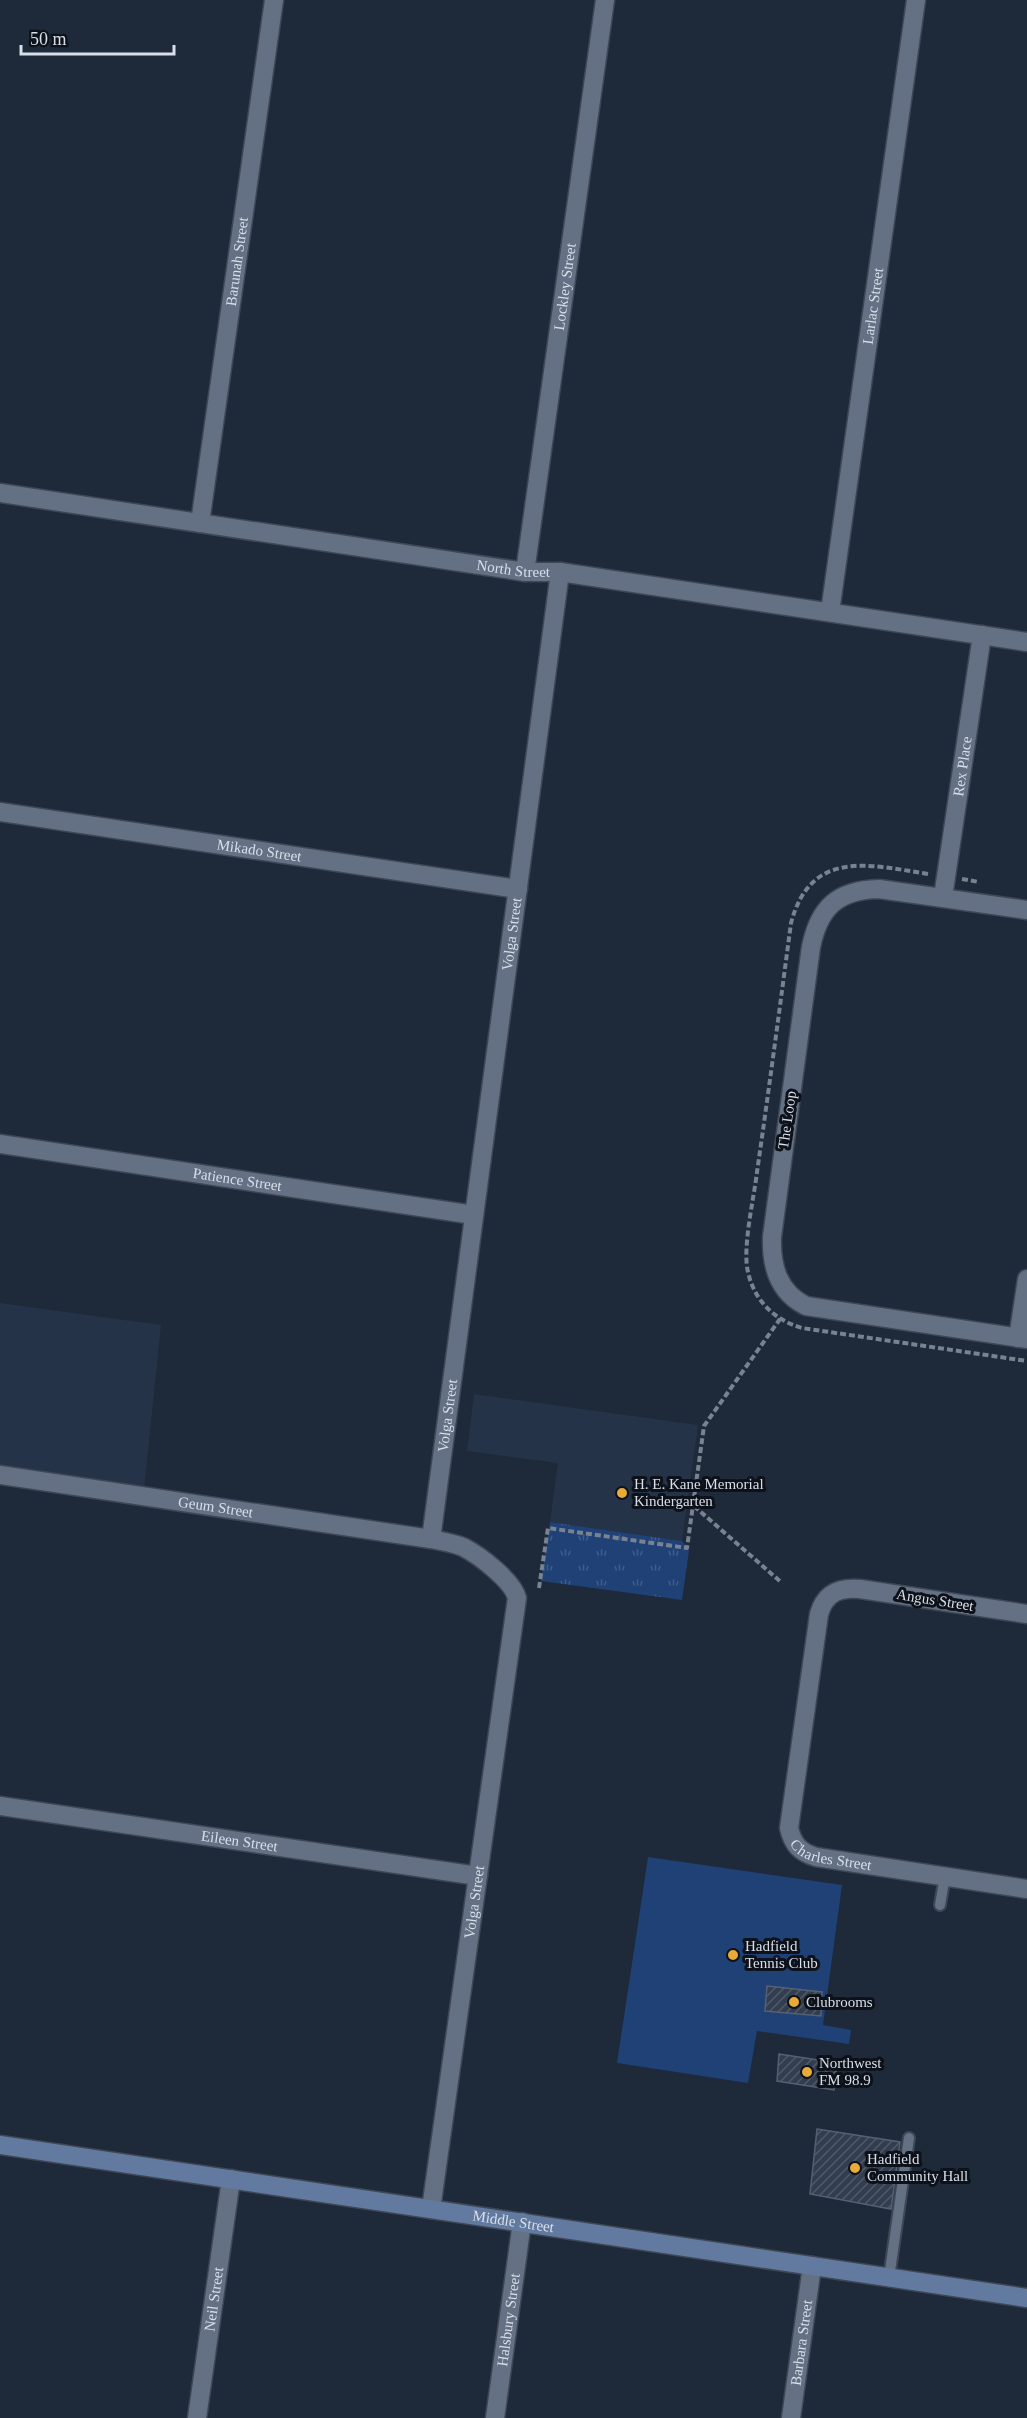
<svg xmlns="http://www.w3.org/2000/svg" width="1027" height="2418" font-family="Georgia,serif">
	<defs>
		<pattern id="grass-tufts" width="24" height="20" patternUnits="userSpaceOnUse" patternTransform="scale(1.5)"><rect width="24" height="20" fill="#1f4176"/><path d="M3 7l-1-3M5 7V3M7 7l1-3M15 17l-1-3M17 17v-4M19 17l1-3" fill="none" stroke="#3f5c8a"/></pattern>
		<pattern id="building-hatch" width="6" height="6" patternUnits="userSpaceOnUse" patternTransform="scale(1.5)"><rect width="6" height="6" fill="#323d4f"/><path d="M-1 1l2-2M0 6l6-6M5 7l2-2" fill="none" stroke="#4f5968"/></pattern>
	</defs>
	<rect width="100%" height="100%" fill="#1e2939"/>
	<!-- built -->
	<path fill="#253348" d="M0 1303 161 1325 144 1490 0 1474Z
		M474 1394 698 1425 682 1541 550 1522 558 1463 467 1451Z"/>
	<!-- grass -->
	<path fill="url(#grass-tufts)" d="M550 1522 682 1541 689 1550 682 1600 541 1581Z"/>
	<!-- garden -->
	<path fill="#1f4176" d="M648 1857 842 1885 823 2025 851 2030 849 2044 757 2031 748 2083 617 2063Z"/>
	<!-- building -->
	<path fill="url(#building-hatch)" stroke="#546173" stroke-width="1.5" d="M767 1986 822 1992 821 2016 765 2011Z
		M779 2054 837 2063 834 2090 777 2081Z
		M817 2129 900 2142 891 2209 810 2194Z"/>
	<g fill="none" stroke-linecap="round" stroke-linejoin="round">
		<!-- lane casing -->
		<g stroke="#3e4755" stroke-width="14">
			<path id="lane" d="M940 1905 945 1876
				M889 2278 909 2138"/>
		</g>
		<!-- street casing -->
		<g stroke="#3e4755" stroke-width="21">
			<g id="street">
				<path id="s1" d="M0 493 525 572H560L1027 642"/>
				<path id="s2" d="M200 523 274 0"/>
				<path id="s3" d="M525 572 605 0"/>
				<path id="s4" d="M830 612 916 0"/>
				<path id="s5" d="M0 812 518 889"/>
				<path id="s6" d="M943 897 982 635"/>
				<path d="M1027 910 879 889C837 890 819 908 811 947L772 1237C771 1266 778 1292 806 1306L1027 1339"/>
				<path id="s7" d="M0 1144 474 1215"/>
				<path d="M1018 1338 1027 1279"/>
				<path id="s8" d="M0 1475 431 1539"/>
				<path id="s9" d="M1027 1614 860 1589C839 1587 825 1593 819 1614L789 1828C793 1845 800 1852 816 1857L1027 1889"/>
				<path id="s10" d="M0 1806 478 1876"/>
				<path id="s11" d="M431 2209 517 1598C513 1581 479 1555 463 1547 453 1543 442 1541 431 1539L560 572"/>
				<path id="s12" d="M197 2418 231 2179"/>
				<path id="s13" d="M495 2418 522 2222"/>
				<path id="s14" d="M791 2418 812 2266"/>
			</g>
		</g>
		<!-- secondary casing -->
		<g stroke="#3e4755" stroke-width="21">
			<g id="secondary">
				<path id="s15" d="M0 2145 1027 2298"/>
			</g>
		</g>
		<!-- path -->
		<path stroke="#798290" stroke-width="4" stroke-dasharray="6 3" stroke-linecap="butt" d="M928 874C870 865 811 848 791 923 780 1006 769 1089 757 1172 754 1198 742 1248 748 1272 754 1300 774 1320 802 1328L1027 1361
			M962 879 979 882
			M694 1506 782 1583
			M539 1588 548 1528 687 1548 704 1426 780 1319"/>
		<!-- lane -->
		<use href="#lane" stroke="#647184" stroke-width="10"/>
		<!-- street -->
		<use href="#street" stroke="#647184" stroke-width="18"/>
		<!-- secondary -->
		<use href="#secondary" stroke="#627a9f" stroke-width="18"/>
	</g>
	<!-- markers -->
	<g fill="#e8ab37" stroke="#0d1119" stroke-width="2">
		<circle cx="622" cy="1493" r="6"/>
		<circle cx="733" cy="1955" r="6"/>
		<circle cx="794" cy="2002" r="6"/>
		<circle cx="807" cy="2072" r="6"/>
		<circle cx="855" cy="2168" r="6"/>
	</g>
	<g text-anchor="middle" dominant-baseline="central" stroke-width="6" stroke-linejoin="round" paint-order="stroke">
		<!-- street labels -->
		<g font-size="15" fill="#d8dfea" stroke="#0d1119">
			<text stroke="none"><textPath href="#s2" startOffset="264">Barunah Street</textPath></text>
			<text stroke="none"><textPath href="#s3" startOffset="288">Lockley Street</textPath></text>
			<text stroke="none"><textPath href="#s4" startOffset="309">Larlac Street</textPath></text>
			<text stroke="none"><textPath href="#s1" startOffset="519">North Street</textPath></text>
			<text stroke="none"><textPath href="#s6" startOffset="132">Rex Place</textPath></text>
			<text stroke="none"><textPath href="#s5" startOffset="262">Mikado Street</textPath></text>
			<text stroke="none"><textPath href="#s11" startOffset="1336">Volga Street</textPath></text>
			<text transform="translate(787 1120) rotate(-82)">The Loop</text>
			<text stroke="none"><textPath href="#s7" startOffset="240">Patience Street</textPath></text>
			<text stroke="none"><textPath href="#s11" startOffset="850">Volga Street</textPath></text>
			<text stroke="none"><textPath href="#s8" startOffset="218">Geum Street</textPath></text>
			<text transform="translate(935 1600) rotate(9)">Angus Street</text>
			<text stroke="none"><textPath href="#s10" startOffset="242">Eileen Street</textPath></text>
			<text stroke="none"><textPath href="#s9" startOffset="494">Charles Street</textPath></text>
			<text stroke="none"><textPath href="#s11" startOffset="310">Volga Street</textPath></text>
			<text stroke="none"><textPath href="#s15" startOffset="519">Middle Street</textPath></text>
			<text stroke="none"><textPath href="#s12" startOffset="120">Neil Street</textPath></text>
			<text stroke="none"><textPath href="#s13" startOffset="99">Halsbury Street</textPath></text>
			<text stroke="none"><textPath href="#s14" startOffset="76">Barbara Street</textPath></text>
		</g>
		<!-- poi labels -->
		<g font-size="15" fill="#d8dfea" stroke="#0d1119" text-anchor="start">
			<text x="634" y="1484">H. E. Kane Memorial<tspan x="634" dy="17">Kindergarten</tspan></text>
			<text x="745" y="1946">Hadfield<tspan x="745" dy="17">Tennis Club</tspan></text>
			<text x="806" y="2002">Clubrooms</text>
			<text x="819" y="2063">Northwest<tspan x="819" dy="17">FM 98.9</tspan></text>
			<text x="867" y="2159">Hadfield<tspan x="867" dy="17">Community Hall</tspan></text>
		</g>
	</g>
	<!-- scale -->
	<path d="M21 45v9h153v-9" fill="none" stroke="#d8dfea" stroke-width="3"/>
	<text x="30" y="45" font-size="18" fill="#d8dfea" stroke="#0d1119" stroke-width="4.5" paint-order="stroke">50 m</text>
</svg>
